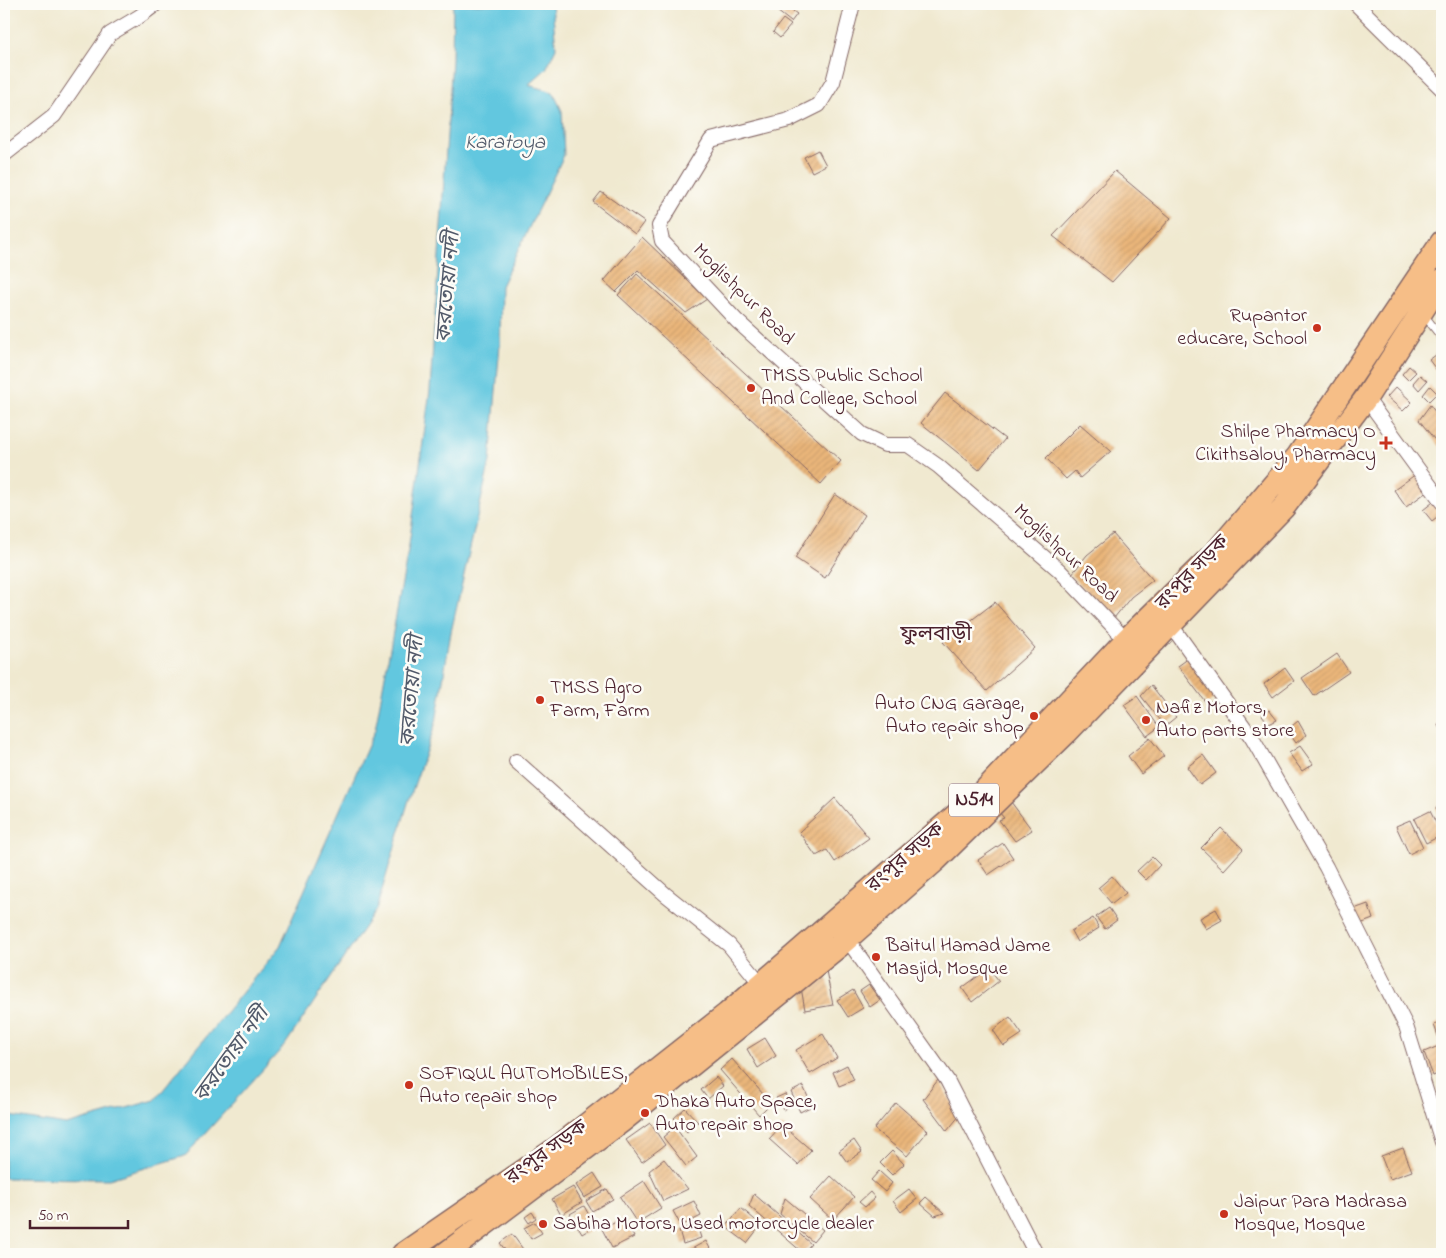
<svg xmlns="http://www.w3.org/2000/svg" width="1446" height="1258" font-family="'Indie Flower','Noto Sans Bengali',sans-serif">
	<defs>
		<pattern id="building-hatch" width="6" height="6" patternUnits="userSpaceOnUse" patternTransform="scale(1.25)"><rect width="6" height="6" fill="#eab67a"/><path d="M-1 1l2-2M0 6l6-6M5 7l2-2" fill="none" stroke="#ca9c6a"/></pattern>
	</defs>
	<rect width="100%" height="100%" fill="#fdfcf7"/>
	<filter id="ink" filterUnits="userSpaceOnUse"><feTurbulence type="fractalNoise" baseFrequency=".02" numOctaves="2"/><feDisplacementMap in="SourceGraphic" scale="10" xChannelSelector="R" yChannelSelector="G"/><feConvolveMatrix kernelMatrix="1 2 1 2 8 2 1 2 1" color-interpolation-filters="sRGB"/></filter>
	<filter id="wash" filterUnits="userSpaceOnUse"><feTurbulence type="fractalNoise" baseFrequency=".0096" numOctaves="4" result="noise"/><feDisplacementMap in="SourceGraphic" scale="20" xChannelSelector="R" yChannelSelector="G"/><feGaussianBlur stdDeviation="1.12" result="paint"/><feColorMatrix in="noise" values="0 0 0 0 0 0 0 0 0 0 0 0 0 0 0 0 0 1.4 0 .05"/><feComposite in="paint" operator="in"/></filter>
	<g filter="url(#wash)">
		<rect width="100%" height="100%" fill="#f0e9d0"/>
		<!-- water -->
		<path fill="#62c7df" stroke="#567385" d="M453 4H552L556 48 546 69 528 85 553 92 562 111 564 155 501 286 500 344 490 461 451 632 436 722 408 803 376 910 285 1045 185 1156 109 1179 4 1178V1115L66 1125 155 1100 280 946 375 730 409 545 430 390 452 60Z"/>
		<g id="blocks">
			<!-- building -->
			<path fill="url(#building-hatch)" d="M783 4 797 14 791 22 777 11Z
				M783 19 791 25 780 38 773 32Z
				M818 150 826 165 812 172 804 157Z
				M1115 171 1171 218 1112 282 1053 236Z
				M601 192 644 222 635 234 593 202Z
				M642 237 707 299 686 313 638 270 616 292 604 281Z
				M637 274 841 461 821 484 618 295Z
				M1440 352 1442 355 1441 376 1429 360Z
				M1409 366 1416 372 1408 380 1402 374Z
				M1420 375 1427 381 1419 390 1413 383Z
				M1430 386 1437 393 1429 401 1423 395Z
				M1396 387 1412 402 1403 411 1387 397Z
				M945 393 1005 439 979 470 921 423Z
				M1430 405 1442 421V449L1419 420Z
				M1080 424 1111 451 1080 478 1075 471 1066 479 1046 458Z
				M1416 474 1428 491 1406 507 1394 490Z
				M835 494 865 515 825 578 795 558Z
				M1437 499 1442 505V513L1432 521 1423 510Z
				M1113 534 1153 580 1131 597 1114 618 1071 575 1087 555Z
				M995 602 1035 648 987 691 943 642Z
				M1337 654 1349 672 1314 696 1302 678Z
				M1189 658 1217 696 1207 704 1178 666Z
				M1285 668 1294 681 1273 697 1264 684Z
				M1151 685 1176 717 1165 726 1141 696Z
				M1137 696 1159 727 1147 736 1124 705Z
				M1269 710 1277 720 1269 724 1262 715Z
				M1298 721 1306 735 1296 743 1287 730Z
				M1442 723V734L1438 725Z
				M1150 738 1164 756 1141 774 1128 756Z
				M1300 746 1313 764 1302 771 1289 753Z
				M1203 755 1216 773 1200 785 1187 767Z
				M835 798 869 838 835 862 827 850 816 856 799 832Z
				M1011 802 1032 830 1015 841 999 820 1004 818 999 812Z
				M1442 805V822L1436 808Z
				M1430 811 1442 835 1426 843 1414 819Z
				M1410 820 1423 847 1409 854 1396 826Z
				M1221 828 1243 849 1224 870 1201 848Z
				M1003 843 1013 858 988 875 978 860Z
				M1152 857 1160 865 1146 880 1137 871Z
				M1112 876 1126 893 1112 904 1098 888Z
				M1368 904 1373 919 1360 924 1354 909Z
				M1109 908 1117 920 1105 929 1096 917Z
				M1216 909 1222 920 1206 929 1200 918Z
				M1093 918 1099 928 1077 942 1071 931Z
				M825 966 833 1005 805 1010 800 982Z
				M989 968 999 981 972 1002 962 988Z
				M869 985 880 1000 870 1007 860 991Z
				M853 990 863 1008 848 1017 837 1000Z
				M1010 1017 1022 1034 1004 1046 993 1030Z
				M1442 1021V1044H1441L1434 1025Z
				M823 1034 837 1058 810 1074 796 1050Z
				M765 1038 776 1056 758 1068 747 1049Z
				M1441 1045 1442 1072 1433 1076 1424 1052Z
				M732 1059 771 1103 759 1115 720 1070Z
				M847 1065 854 1080 839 1086 833 1072Z
				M716 1077 723 1086 708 1099 701 1090Z
				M938 1080 960 1115 947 1131 923 1099Z
				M803 1086 812 1106 800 1112 791 1092Z
				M785 1094 791 1105 783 1110 776 1098Z
				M896 1103 928 1131 907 1156 874 1129Z
				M685 1108 698 1122 687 1132 674 1118Z
				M650 1123 665 1145 642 1162 626 1140Z
				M782 1125 811 1150 798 1165 769 1139Z
				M675 1127 697 1157 686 1166 663 1137Z
				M854 1140 862 1152 847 1162 839 1151Z
				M1403 1148 1412 1171 1390 1179 1381 1156Z
				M892 1151 904 1164 892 1175 880 1163Z
				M664 1159 688 1189 663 1201 649 1171Z
				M879 1171 892 1183 885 1192 871 1180Z
				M594 1173 603 1187 584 1198 576 1185Z
				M831 1176 854 1197 833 1220 810 1199Z
				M644 1181 661 1208 637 1223 620 1197Z
				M573 1187 582 1202 561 1215 552 1199Z
				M607 1189 613 1199 592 1211 586 1201Z
				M909 1189 917 1199 901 1212 893 1201Z
				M870 1192 875 1198 865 1207 859 1202Z
				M754 1194 811 1244 803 1253 749 1206Z
				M926 1197 944 1213 935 1216 920 1203Z
				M785 1198 823 1230 813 1242 780 1214Z
				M694 1201 701 1216 681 1226 673 1211Z
				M584 1206 595 1226 582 1234 570 1214Z
				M741 1208 761 1225 747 1243 726 1227Z
				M532 1212 536 1218 529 1223 525 1217Z
				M624 1218 634 1237 612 1248 602 1229Z
				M535 1222 542 1233 531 1239 524 1228Z
				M697 1225 701 1238 683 1244 679 1230Z
				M512 1234 525 1252 522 1254H508L500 1243Z
				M706 1241 713 1254H690L688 1251Z"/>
		</g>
	</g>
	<g filter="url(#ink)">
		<use href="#blocks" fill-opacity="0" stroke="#846665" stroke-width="1"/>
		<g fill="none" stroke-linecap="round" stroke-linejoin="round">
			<!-- service casing -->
			<g stroke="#846665" stroke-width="9">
				<path id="service" d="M1424 315 1442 338"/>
			</g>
			<!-- minor casing -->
			<g stroke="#846665" stroke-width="16">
				<path id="minor" d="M853 4 833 82 819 105 789 120 711 140 659 226 662 241 737 321 862 434 885 445H908L938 466 1059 570 1126 640
					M1356 4 1442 89
					M4 155 54 116 110 34 140 16 156 4
					M1366 398 1442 502
					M1171 625 1252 738 1326 867 1406 1026 1442 1142
					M516 761 665 894 729 945 761 984
					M847 939 947 1080 1036 1254"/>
			</g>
			<!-- trunk casing -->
			<g stroke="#846665" stroke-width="25">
				<path id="trunk" d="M403 1254 557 1148 727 1014 985 790 1126 640 1217 551 1298 456 1442 242
					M445 1254 622 1121 839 946 936 860 1066 733 1284 507 1366 398 1442 280"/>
			</g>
			<!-- service -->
			<use href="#service" stroke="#fff" stroke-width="7"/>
			<!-- minor -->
			<use href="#minor" stroke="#fff" stroke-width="14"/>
			<!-- trunk -->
			<use href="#trunk" stroke="#f6be87" stroke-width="22"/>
		</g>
	</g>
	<!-- markers -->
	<g fill="#c8321e" stroke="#fdfcf7" stroke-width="2">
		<circle cx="1317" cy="328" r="5"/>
		<circle cx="751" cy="388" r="5"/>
		<path d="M1383.5 435.5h5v5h5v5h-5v5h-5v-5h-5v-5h5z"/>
		<circle cx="540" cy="700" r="5"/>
		<circle cx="1034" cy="716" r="5"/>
		<circle cx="1146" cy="720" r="5"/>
		<circle cx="876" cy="957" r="5"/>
		<circle cx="409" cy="1085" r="5"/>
		<circle cx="645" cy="1113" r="5"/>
		<circle cx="1224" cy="1214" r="5"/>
		<circle cx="543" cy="1224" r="5"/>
	</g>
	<g text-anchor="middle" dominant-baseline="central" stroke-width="5" stroke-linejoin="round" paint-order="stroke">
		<!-- shield labels -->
		<rect fill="#fdfcf7" stroke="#806168" stroke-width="1" x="949" y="783.5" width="50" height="33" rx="4"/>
		<g font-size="19" font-weight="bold" fill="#4a1f2b">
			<text x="974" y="800">N514</text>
		</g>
		<!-- street labels -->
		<g font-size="20" fill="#4a1f2b" stroke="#fdfcf7">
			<text transform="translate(743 295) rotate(45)">Moglishpur Road</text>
			<text transform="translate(1065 554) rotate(43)">Moglishpur Road</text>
			<text transform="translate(1193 573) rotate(-46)">রংপুর সড়ক</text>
			<text transform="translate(906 858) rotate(-41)">রংপুর সড়ক</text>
			<text transform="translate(547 1153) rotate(-36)">রংপুর সড়ক</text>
		</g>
		<!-- poi labels -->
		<g font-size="20" fill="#4a1f2b" stroke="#fdfcf7" text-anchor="start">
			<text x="1307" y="316" text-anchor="end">Rupantor<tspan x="1307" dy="23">educare, School</tspan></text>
			<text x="761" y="376">TMSS Public School<tspan x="761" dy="23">And College, School</tspan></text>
			<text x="1376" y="432" text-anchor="end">Shilpe Pharmacy O<tspan x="1376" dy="23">Cikithsaloy, Pharmacy</tspan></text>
			<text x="550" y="688">TMSS Agro<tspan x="550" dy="23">Farm, Farm</tspan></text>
			<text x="1024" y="704" text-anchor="end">Auto CNG Garage,<tspan x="1024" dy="23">Auto repair shop</tspan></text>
			<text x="1156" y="708">Nafiz Motors,<tspan x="1156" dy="23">Auto parts store</tspan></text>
			<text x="886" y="946">Baitul Hamad Jame<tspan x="886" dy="23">Masjid, Mosque</tspan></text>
			<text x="419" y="1074">SOFIQUL AUTOMOBILES,<tspan x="419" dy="23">Auto repair shop</tspan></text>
			<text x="655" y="1102">Dhaka Auto Space,<tspan x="655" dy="23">Auto repair shop</tspan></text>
			<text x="1234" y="1202">Jaipur Para Madrasa<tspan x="1234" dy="23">Mosque, Mosque</tspan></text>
			<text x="553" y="1224">Sabiha Motors, Used motorcycle dealer</text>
		</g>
		<!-- water labels -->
		<g font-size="21" font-style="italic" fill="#525a6a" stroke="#fdfcf7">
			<text x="505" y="143">Karatoya</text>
			<text transform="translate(449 287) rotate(-85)">করতোয়া নদী</text>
			<text transform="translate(413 691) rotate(-85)">করতোয়া নদী</text>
			<text transform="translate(232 1055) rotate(-54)">করতোয়া নদী</text>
		</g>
		<!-- neighbourhood labels -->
		<g font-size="21" fill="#4a1f2b" stroke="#fdfcf7">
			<text x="936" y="635">ফুলবাড়ী</text>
		</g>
	</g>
	<!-- margin -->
	<rect width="1446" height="1258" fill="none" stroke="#fdfcf7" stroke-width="20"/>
	<!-- scale -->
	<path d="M30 1220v8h98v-8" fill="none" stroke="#4a1f2b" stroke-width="2.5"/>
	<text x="38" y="1220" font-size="15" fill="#4a1f2b" stroke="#fdfcf7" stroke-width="4" paint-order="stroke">50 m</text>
</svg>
